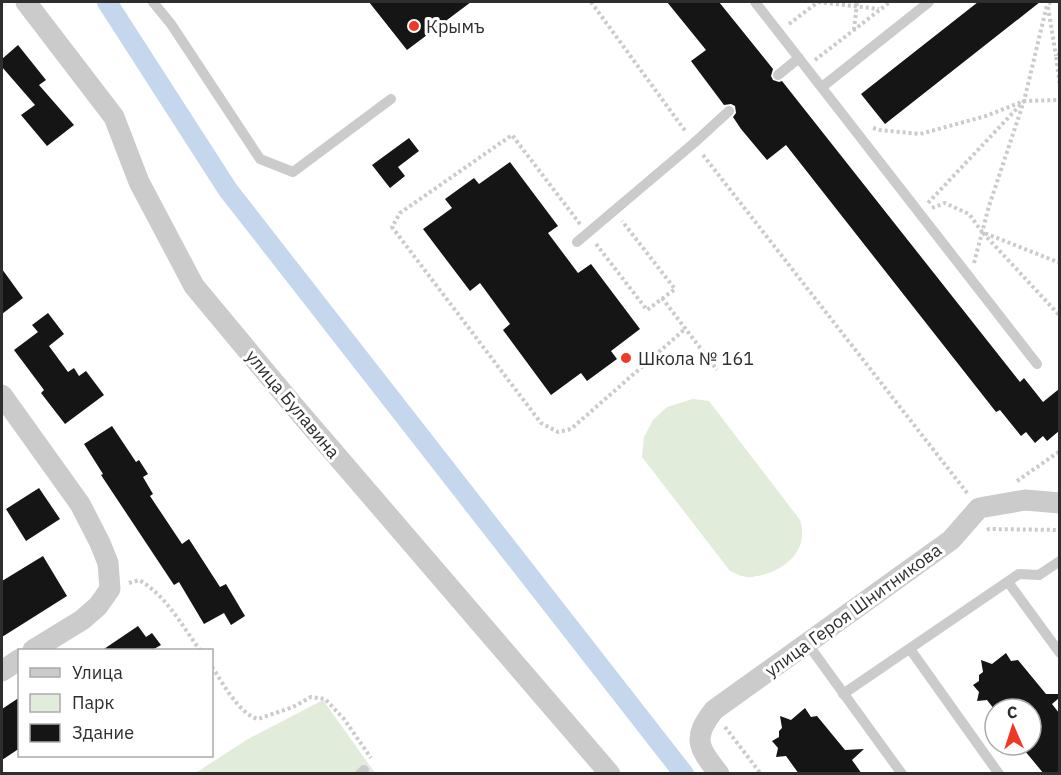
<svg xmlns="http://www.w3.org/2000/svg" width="1061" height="775" font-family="'IBM Plex Sans',sans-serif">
	<rect width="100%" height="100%" fill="#fff"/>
	<!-- green -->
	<path fill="#e1ecda" d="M693 399 709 401 800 520C810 550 785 571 757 576 754 576 751 578 748 577 742 577 735 573 730 571L642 457 644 437 653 420 667 407Z
		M323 700 375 773 194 774 248 739Z"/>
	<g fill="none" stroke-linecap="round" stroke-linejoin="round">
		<!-- canal -->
		<path stroke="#c5d7ed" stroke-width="20" d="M107 2 228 190 684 774"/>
	</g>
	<!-- building -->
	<path fill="#151515" d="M369 2H471L407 50Z
		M667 2H719L773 69 771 76 773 80 779 82 782 81 1020 382 1024 378 1043 402 1059 389V431L1047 441 1043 436 1035 443 1026 432 1021 436 1000 410 996 412 786 145 767 160 741 129 733 117 736 113 735 106 731 104 724 105 691 61 706 50Z
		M978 2H1040L885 124 861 94Z
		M18 45 46 80 39 85 74 125 47 146 21 115 35 105 2 67V59Z
		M409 138 419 151 398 167 405 176 390 188 372 165Z
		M510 162 558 226 548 233 578 273 591 264 640 329 611 351 617 359 587 381 581 373 551 395 503 330 510 324 480 283 470 291 423 229 452 208 445 199 474 178 479 184Z
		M2 269 23 298 2 314Z
		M48 313 64 334 49 346 68 372 74 368 79 376 86 371 104 395 65 424 41 393 44 390 14 350 38 332 32 325Z
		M112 426 136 462 139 460 148 474 143 477 153 494 150 496 182 544 189 539 220 587 226 584 245 616 231 625 224 613 204 624 179 582 174 585 101 475 103 474 84 444Z
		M39 488 60 519 26 541 6 509Z
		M43 556 67 596 2 637V581Z
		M138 626 146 637 152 633 161 645 154 649 155 651H101Z
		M1006 653 1011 661 1018 660 1046 694H1059V698L1052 704 1059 713V774H1044L1020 745H1031V709H994L987 700 977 701 979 692 973 685 979 681V675L983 672 981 660 992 664Z
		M20 697V748L2 760V709Z
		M805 708 811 717 817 716 845 750 864 749 852 760 862 774H799L786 756 776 757 778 748 772 741 779 737V731L782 728 780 716 791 720Z"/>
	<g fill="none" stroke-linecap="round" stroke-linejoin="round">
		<!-- path -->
		<path stroke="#cbcbcb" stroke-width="4" stroke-dasharray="3 3" stroke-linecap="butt" d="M591 2 686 132
			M818 2 879 9
			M1048 7 1056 56
			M789 24 818 2
			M854 30 857 2
			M1060 53 1056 56 1060 87
			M815 60 890 2
			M873 128 880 130 920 134 986 116 1024 101 1060 100
			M703 155 968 494
			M928 203 1024 101
			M932 208 945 203 969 214 982 232 1060 263
			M580 224 512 135 400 213 392 227 541 423 558 432 571 429 685 329
			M983 233 1060 316
			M596 244 647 310 675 289 622 221
			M974 263 989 206 1024 101 1047 5 1051 2
			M662 298 717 370
			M1017 481 1060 451
			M987 530 989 529 1060 530
			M129 583 139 580C166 595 182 626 200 650
			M212 667C223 683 239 714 258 719L293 707 311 697 325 699 344 719 371 758
			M725 727 761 774"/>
		<!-- service -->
		<path stroke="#cbcbcb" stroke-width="10" d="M153 2 171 24 260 159 293 172 391 99
			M755 2 1037 364
			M778 75 799 58
			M822 87 929 2
			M577 242 694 143 729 111
			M1008 582 1060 653
			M807 643 902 774
			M910 649 999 774
			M843 694 1019 574 1039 575 1060 561
			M360 774 364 770"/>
		<!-- minor -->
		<path stroke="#cbcbcb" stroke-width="21" d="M26 2 114 117 139 182 194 286 293 405 610 774
			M2 395 80 504 100 543 108 563 110 589 98 606 82 620 33 650
			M2 671 20 659
			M719 774C699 748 691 739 714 710L951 540 979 508 1025 500 1060 503"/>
	</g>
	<!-- markers -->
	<g fill="#ef3926" stroke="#fff" stroke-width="2">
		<circle cx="414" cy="26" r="6"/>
		<circle cx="626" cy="358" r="6"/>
	</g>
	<g text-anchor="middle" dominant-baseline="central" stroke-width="6" stroke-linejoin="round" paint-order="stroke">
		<!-- poi labels -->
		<g font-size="18" fill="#2e2e2e" stroke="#fff" text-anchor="start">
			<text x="426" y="26">Крымъ</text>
			<text x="638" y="358">Школа № 161</text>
		</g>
		<!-- street labels -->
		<g font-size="18" fill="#2e2e2e" stroke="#fff">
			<text transform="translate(293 404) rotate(50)">улица Булавина</text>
			<text transform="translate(853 610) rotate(-36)">улица Героя Шнитникова</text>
		</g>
	</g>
	<!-- border -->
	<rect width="1061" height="775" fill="none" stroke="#2e2e2e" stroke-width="6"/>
	<!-- legend -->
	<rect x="18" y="649" width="195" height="108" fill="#ffffff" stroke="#ababab" stroke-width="1.5"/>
	<rect x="30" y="668" width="30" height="9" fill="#cbcbcb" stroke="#ababab" stroke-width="1.5"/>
	<text x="72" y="679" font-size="18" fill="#2e2e2e">Улица</text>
	<rect x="30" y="694" width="30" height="18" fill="#e1ecda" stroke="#ababab" stroke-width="1.5"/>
	<text x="72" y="709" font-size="18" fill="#2e2e2e">Парк</text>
	<rect x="30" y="724" width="30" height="18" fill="#151515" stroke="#ababab" stroke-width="1.5"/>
	<text x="72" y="739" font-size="18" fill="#2e2e2e">Здание</text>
	<!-- north arrow -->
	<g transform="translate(1013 727) rotate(357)"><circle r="28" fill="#ffffff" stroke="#ababab" stroke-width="1.5"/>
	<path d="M0-4.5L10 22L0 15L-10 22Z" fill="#ef3926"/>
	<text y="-9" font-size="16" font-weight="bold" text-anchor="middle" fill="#2e2e2e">С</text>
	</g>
</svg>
